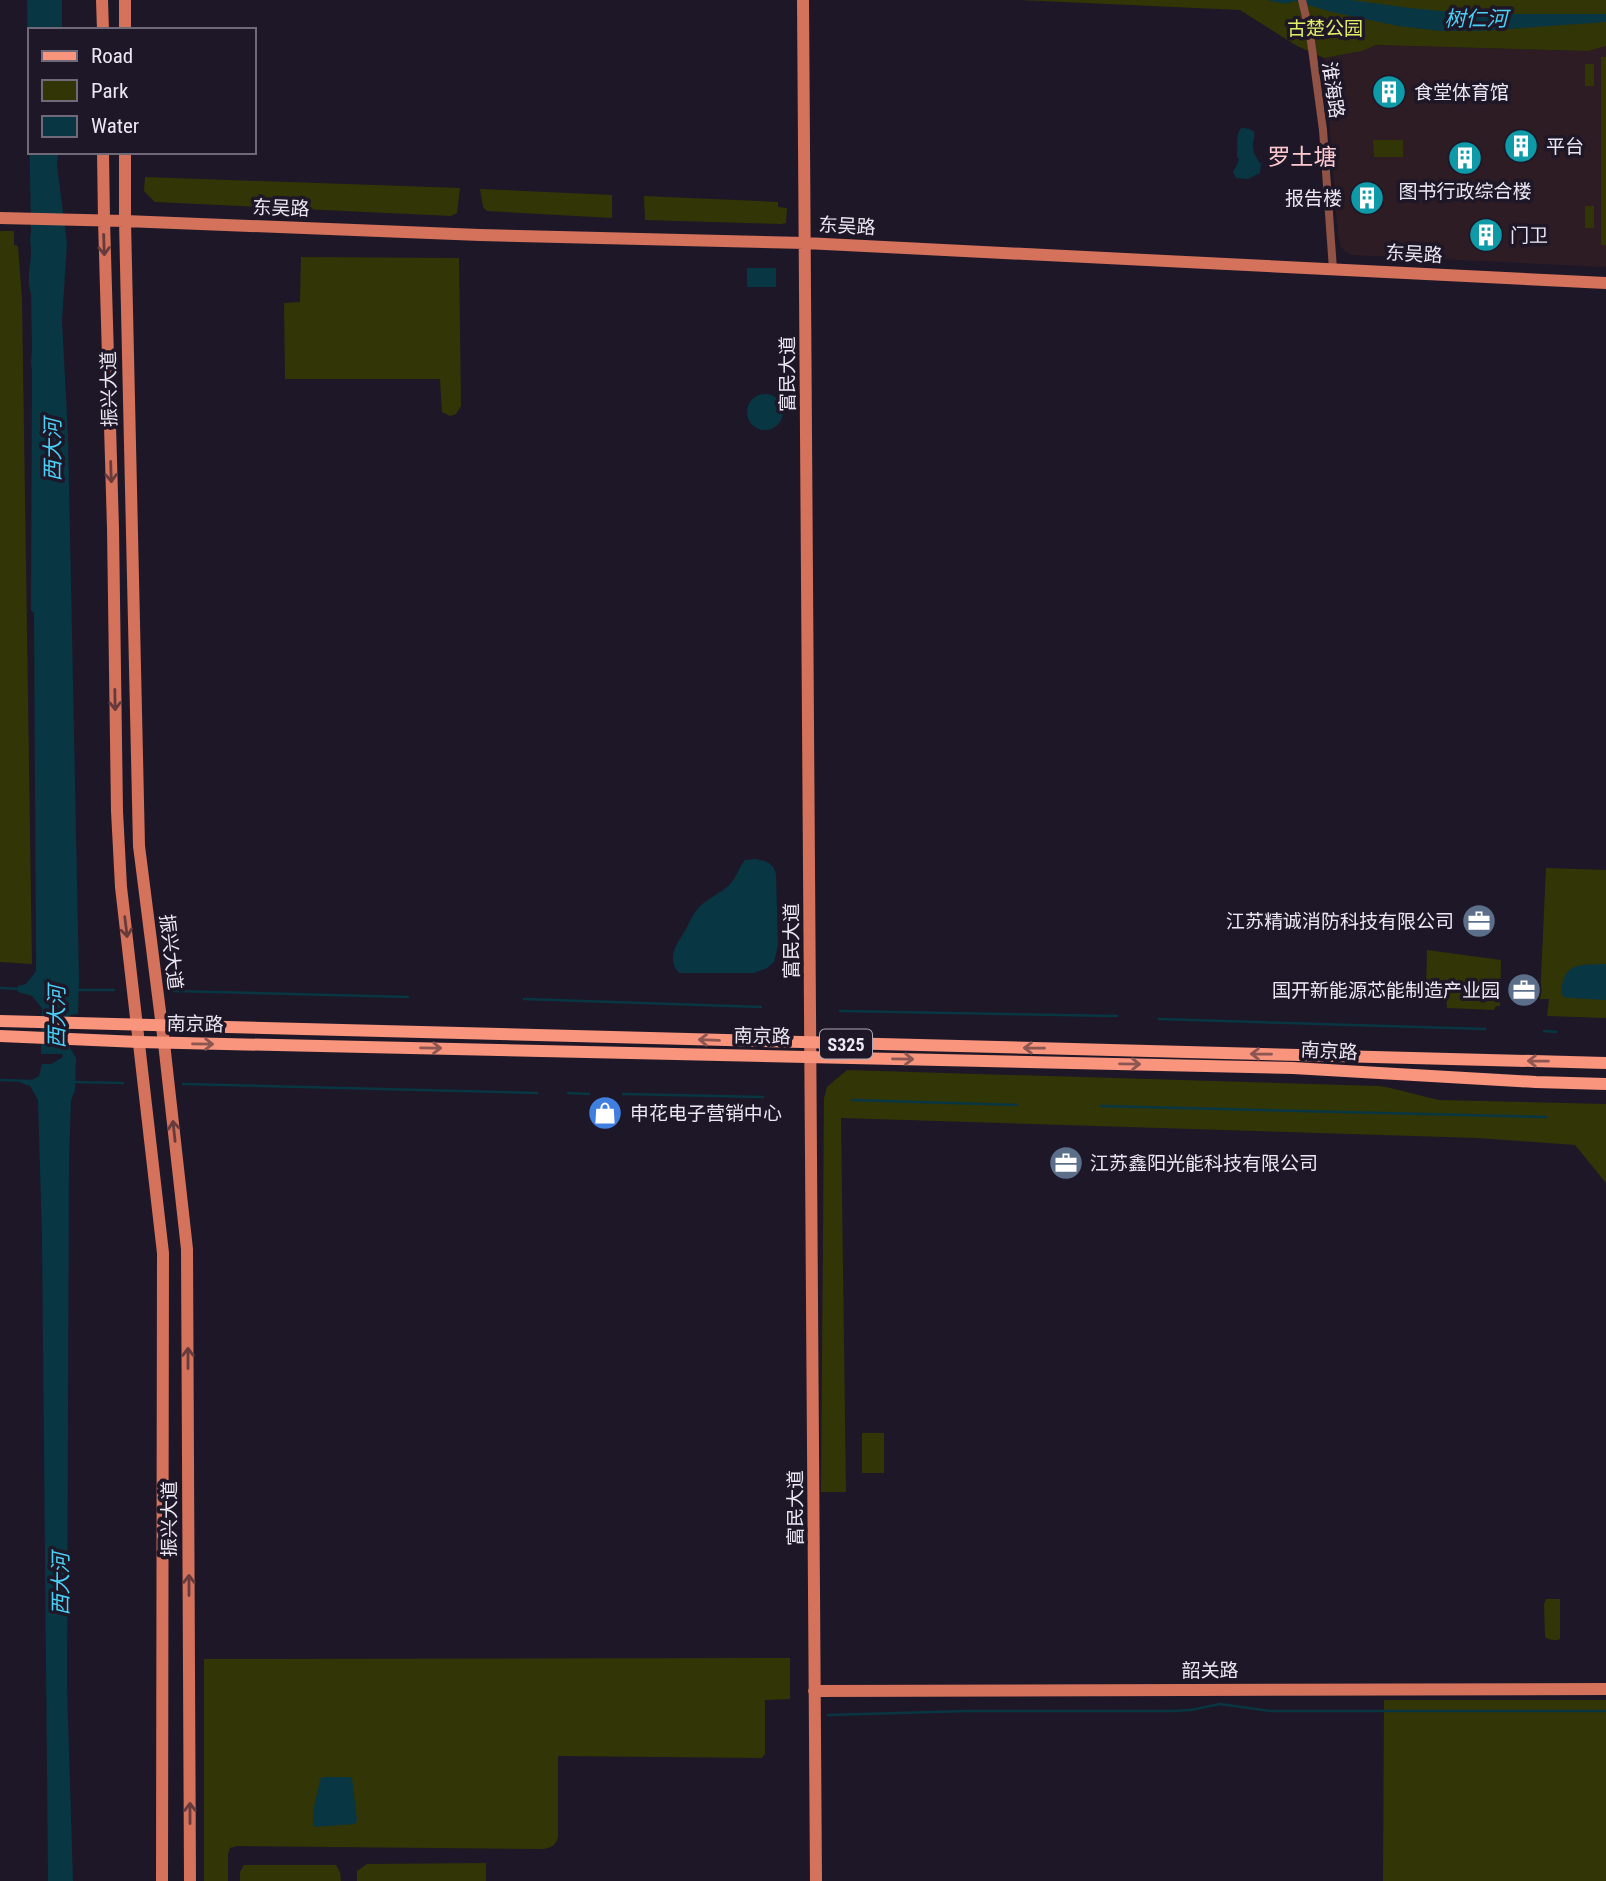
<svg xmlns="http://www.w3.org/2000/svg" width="1606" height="1881" font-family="'Roboto Condensed','Noto Sans SC',sans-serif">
	<rect width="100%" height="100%" fill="#1e1727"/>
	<!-- education -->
	<path fill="#2d1c23" d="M1376 45 1588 51 1606 46V267L1352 255 1345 251 1341 247 1338 236 1324 58 1362 51Z"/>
	<!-- green -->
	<path fill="#323506" d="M1019 0H1606V46L1588 51 1376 45 1362 51 1324 58 1297 46 1240 10Z
		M1601 57H1606V245H1601Z
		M1585 64H1594V86H1585Z
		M1373 140H1403V157H1374Z
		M145 177 460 188 457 213 451 216 155 202 144 191Z
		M480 189 612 195V218L487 211 483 207Z
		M644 196 778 202V207L787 208 786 223 781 224 645 220Z
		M1585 206H1594V228H1585Z
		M0 231H14V245L18 246 22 299 32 964 0 962Z
		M301 257 459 258 461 406 456 414 450 416 442 412 440 379H285L284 303 300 302Z
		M1546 868 1606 870V1018L1547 1016 1549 999H1540Z
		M1427 950 1501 960 1500 1006H1496L1494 1010 1447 1008 1446 997 1426 996Z
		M847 1070 1379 1086C1400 1089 1419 1096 1439 1100L1606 1104V1183L1575 1145 1477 1138 841 1118 846 1492H821L824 1098 827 1087Z
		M862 1433H884V1473H862Z
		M1546 1599H1560V1639C1556 1641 1548 1640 1545 1637L1544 1604Z
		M790 1658V1699L765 1700V1754L762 1758 558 1756V1837C556 1845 552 1847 544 1849L237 1846 230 1848 228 1854V1881H204V1659Z
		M1384 1700H1606V1881H1383Z
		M486 1863V1881H357V1871L367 1864Z
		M244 1865H336L340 1872 341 1881H240V1872Z"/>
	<!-- water -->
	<path fill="#093643" d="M27 0H62V30H30V152H58L57 166 67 243 62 321 68 435 79 980 78 1014 70 1015V1048L76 1058 75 1091 71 1100 69 1160 67 1686 73 1881H48L42 1237 38 1100 30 1086 19 1082 32 1080 39 1076 42 1064H51L63 1057 62 1054H41L42 1008 32 996 18 992V986L26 984 36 971 34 613 31 610 32 370 31 363 32 348 31 293C26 280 31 265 31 251 31 244 29 240 31 233Z
		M1266 0H1351L1410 8 1474 14H1606V22L1478 31H1440L1398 26 1332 12 1294 1 1286 4Z
		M1241 128C1263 129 1251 138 1253 149 1254 154 1258 161 1261 164L1260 173 1248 179 1236 178 1233 172 1237 165 1239 158H1237C1238 148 1235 136 1241 128Z
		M747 268H776V287H747Z
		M747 412a18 18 0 1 1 36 0a18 18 0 1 1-36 0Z
		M756 859C766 861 773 863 776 874L778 945 774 962 767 968 754 973H679C665 957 678 943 686 929 691 920 693 913 700 906 710 897 723 892 731 883 737 876 739 867 745 860Z
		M1606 964V1000L1570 998 1564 997 1561 994C1563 961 1580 965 1606 964Z
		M324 1777H349L352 1778 357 1820 355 1824 314 1827C310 1813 318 1794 320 1779Z"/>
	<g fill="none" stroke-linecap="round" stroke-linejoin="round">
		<!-- stream -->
		<path stroke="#093643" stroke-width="2.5" d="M0 988 21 989
			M77 990H114
			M173 991 408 997
			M524 999 761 1007
			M840 1011 1117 1016
			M1159 1019 1485 1029
			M1544 1031 1556 1032
			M0 1080 32 1081
			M74 1082 123 1083
			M183 1084 537 1093
			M568 1093 589 1094
			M623 1094 763 1097
			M852 1100 1017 1105
			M1101 1106 1546 1117
			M828 1715 969 1711H1172L1191 1710 1220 1704 1270 1711H1606"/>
		<!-- street -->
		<path stroke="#905346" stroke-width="8" d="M1302 0 1310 34 1323 130 1333 269"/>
		<!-- secondary -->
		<path stroke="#d4725c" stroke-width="12" d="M102 0 103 30
			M803 0 816 1881
			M125 30V0
			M103 152 104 220 113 528 117 811 121 887 163 1253 162 1881
			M125 152V221L139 846 164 1043 187 1249 190 1881
			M0 218 125 221 480 235 805 243 1606 283
			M814 1691 1606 1689"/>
		<!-- primary -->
		<path stroke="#f9947d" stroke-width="12" d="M0 1021 1606 1063
			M0 1036 139 1042 1293 1068 1536 1082 1606 1084"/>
	</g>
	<!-- one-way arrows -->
	<defs><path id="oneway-shaft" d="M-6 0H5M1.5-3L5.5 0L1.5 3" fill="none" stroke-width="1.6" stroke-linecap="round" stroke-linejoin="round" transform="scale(1.75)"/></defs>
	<g stroke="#673b3c">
		<use href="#oneway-shaft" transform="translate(104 245) rotate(88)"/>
		<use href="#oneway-shaft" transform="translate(111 472) rotate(88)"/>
		<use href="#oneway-shaft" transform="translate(115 700) rotate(89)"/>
		<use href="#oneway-shaft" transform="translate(126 927) rotate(83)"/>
		<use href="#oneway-shaft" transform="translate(174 1131) rotate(-96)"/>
		<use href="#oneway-shaft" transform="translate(188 1358) rotate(-90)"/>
		<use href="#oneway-shaft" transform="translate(189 1585) rotate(-90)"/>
		<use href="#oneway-shaft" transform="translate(190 1813) rotate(-90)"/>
	</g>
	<g stroke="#8c5652">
		<use href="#oneway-shaft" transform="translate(709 1040) rotate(-178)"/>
		<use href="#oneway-shaft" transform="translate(203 1044) rotate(1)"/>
		<use href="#oneway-shaft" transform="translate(431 1048) rotate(1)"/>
		<use href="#oneway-shaft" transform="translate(1034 1048) rotate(-179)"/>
		<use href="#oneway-shaft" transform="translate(1261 1054) rotate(-179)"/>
		<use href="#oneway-shaft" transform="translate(903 1059) rotate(1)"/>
		<use href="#oneway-shaft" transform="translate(1538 1061) rotate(-179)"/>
		<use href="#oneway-shaft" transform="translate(1130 1064) rotate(1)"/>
	</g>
	<!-- icons -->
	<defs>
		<g id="building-disc" transform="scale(1.75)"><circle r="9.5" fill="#0f9aa8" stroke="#1e1727"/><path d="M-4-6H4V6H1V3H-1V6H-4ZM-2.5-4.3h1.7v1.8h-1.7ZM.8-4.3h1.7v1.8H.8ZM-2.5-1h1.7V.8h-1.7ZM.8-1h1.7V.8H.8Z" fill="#fff"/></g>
		<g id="office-disc" transform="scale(1.75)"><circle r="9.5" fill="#5c6f8a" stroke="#1e1727"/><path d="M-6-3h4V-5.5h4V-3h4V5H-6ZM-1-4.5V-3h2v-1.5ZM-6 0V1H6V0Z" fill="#fff"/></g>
		<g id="shop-disc" transform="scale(1.75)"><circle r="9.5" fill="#3f7fe0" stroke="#1e1727"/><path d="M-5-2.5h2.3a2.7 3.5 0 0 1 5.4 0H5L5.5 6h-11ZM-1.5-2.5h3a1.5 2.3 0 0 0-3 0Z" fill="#fff"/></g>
	</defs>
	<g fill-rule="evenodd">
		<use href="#building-disc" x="1389" y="92"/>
		<use href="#building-disc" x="1521" y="146"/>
		<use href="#building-disc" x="1465" y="158"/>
		<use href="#building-disc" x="1367" y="198"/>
		<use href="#building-disc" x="1486" y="235"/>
		<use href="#office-disc" x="1479" y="921"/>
		<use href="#office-disc" x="1524" y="990"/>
		<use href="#shop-disc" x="605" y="1113"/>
		<use href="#office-disc" x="1066" y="1163"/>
	</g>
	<g text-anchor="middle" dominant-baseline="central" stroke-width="7" stroke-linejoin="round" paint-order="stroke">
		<!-- shield labels -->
		<rect fill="#1e1727" stroke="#aea9b5" stroke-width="2" x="820" y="1029.5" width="52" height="29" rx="5"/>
		<g font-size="18" font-weight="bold" fill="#ebe7f2">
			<text x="846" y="1044">S325</text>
		</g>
		<!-- park labels -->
		<g font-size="19" fill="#e2ed66" stroke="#1e1727">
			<text x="1325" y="28">古楚公园</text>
		</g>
		<!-- street labels -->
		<g font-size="19" fill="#ebe7f2" stroke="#1e1727">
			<text transform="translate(1333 90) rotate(82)">淮海路</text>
			<text transform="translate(281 208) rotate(2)">东吴路</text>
			<text transform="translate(847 226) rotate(3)">东吴路</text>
			<text transform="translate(1414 254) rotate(3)">东吴路</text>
			<text transform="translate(787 374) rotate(-90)">富民大道</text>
			<text transform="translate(109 389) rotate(-91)">振兴大道</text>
			<text transform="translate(791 941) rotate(-90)">富民大道</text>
			<text transform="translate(171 952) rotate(83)">振兴大道</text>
			<text transform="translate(195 1024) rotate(1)">南京路</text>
			<text transform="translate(762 1036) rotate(1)">南京路</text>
			<text transform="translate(1329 1051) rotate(3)">南京路</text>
			<text transform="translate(795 1508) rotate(-90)">富民大道</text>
			<text transform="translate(169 1519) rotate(-90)">振兴大道</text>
			<text x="1210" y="1670">韶关路</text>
		</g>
		<!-- poi labels -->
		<g font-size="19" fill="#ebe7f2" stroke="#1e1727" text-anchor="start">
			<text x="1414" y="92">食堂体育馆</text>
			<text x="1546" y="146">平台</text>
			<text x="1465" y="191" text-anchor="middle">图书行政综合楼</text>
			<text x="1342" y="198" text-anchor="end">报告楼</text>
			<text x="1510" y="235">门卫</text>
			<text x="1454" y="921" text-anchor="end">江苏精诚消防科技有限公司</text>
			<text x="1500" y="990" text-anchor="end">国开新能源芯能制造产业园</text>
			<text x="630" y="1113">申花电子营销中心</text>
			<text x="1090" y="1163">江苏鑫阳光能科技有限公司</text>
		</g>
		<!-- water labels -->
		<g font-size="21" font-style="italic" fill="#49d1f7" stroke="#1e1727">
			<text x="1476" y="19">树仁河</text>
			<text transform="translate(53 450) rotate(-90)">西大河</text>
			<text transform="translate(57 1017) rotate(-90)">西大河</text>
			<text transform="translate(61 1584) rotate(-90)">西大河</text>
		</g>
		<!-- quarter labels -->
		<g font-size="23" fill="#ffcacf" stroke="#1e1727">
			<text x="1302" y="157">罗土塘</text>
		</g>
	</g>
	<!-- legend -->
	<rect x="28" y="28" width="228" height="126" fill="#1e1727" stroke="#706a78" stroke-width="2"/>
	<rect x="42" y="51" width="35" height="10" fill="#f9947d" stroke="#706a78" stroke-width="2"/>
	<text x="91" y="63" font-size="21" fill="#ebe7f2">Road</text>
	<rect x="42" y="80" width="35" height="21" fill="#323506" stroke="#706a78" stroke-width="2"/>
	<text x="91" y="98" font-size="21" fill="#ebe7f2">Park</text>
	<rect x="42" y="116" width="35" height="21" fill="#093643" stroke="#706a78" stroke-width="2"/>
	<text x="91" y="133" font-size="21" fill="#ebe7f2">Water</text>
</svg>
